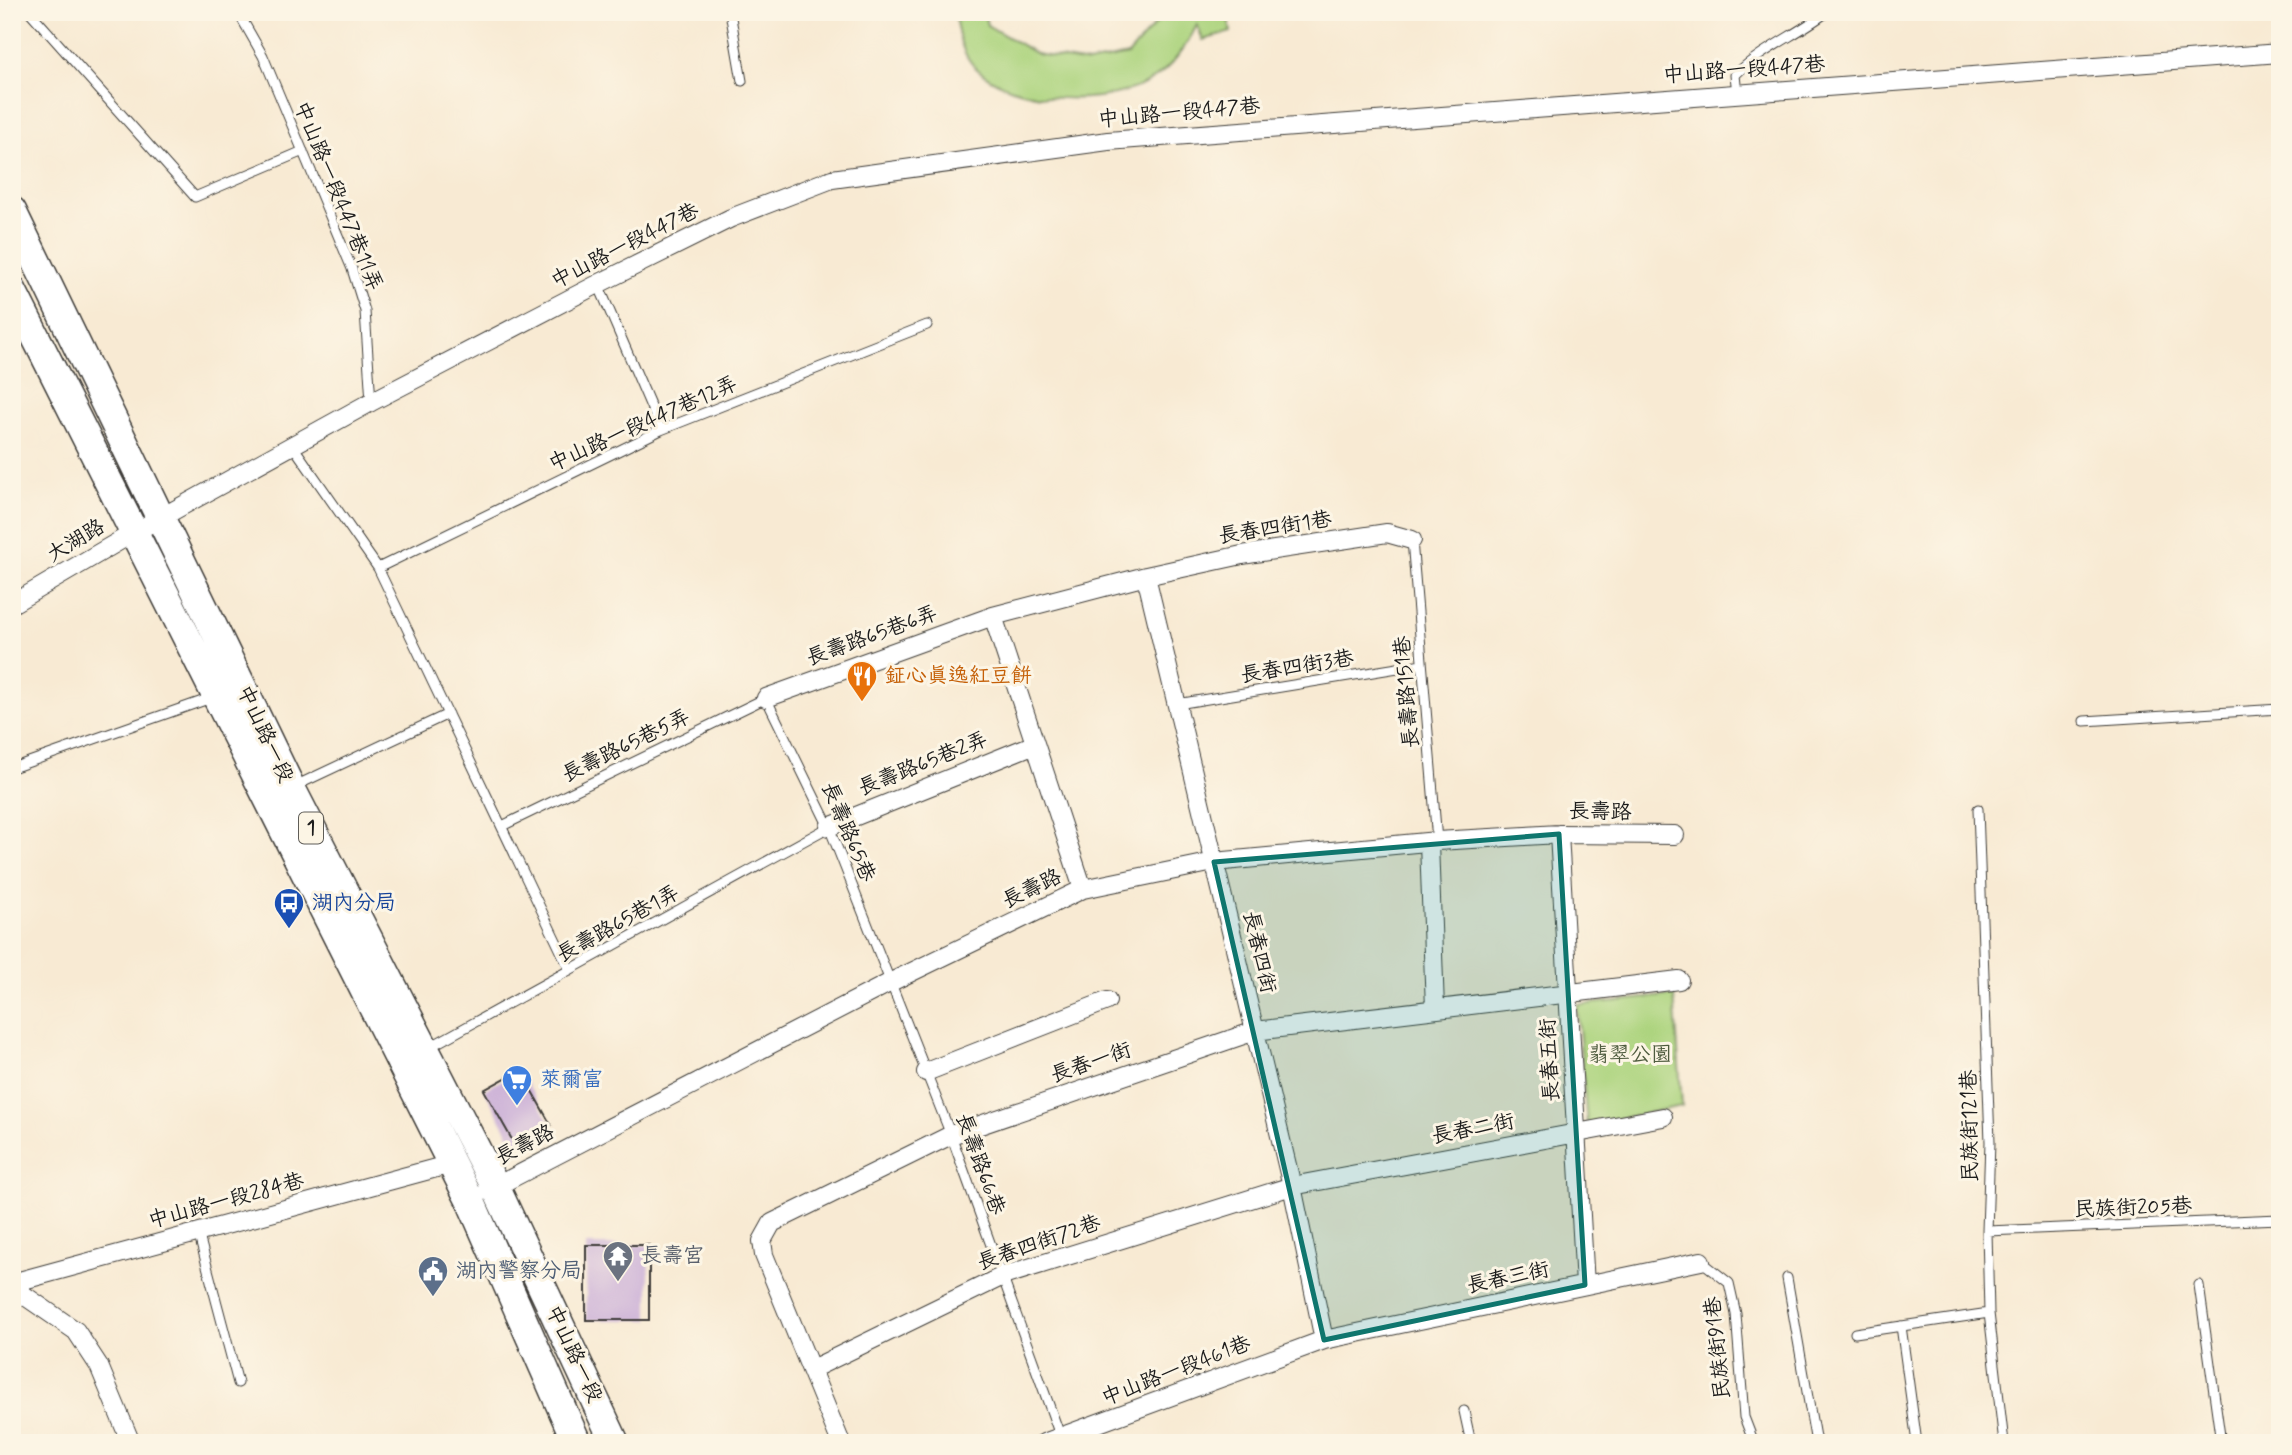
<svg xmlns="http://www.w3.org/2000/svg" width="2292" height="1455" font-family="Mynerve,'LXGW WenKai TC',sans-serif">
	<rect width="100%" height="100%" fill="#fcf5e5"/>
	<filter id="ink" filterUnits="userSpaceOnUse"><feTurbulence type="fractalNoise" baseFrequency=".0143" numOctaves="2"/><feDisplacementMap in="SourceGraphic" scale="14" xChannelSelector="R" yChannelSelector="G"/><feConvolveMatrix kernelMatrix="1 2 1 2 8 2 1 2 1" color-interpolation-filters="sRGB"/></filter>
	<filter id="wash" filterUnits="userSpaceOnUse"><feTurbulence type="fractalNoise" baseFrequency=".00686" numOctaves="4" result="noise"/><feDisplacementMap in="SourceGraphic" scale="28" xChannelSelector="R" yChannelSelector="G"/><feGaussianBlur stdDeviation="1.57" result="paint"/><feColorMatrix in="noise" values="0 0 0 0 0 0 0 0 0 0 0 0 0 0 0 0 0 1.4 0 .05"/><feComposite in="paint" operator="in"/></filter>
	<g filter="url(#wash)">
		<rect width="100%" height="100%" fill="#f8ead3"/>
		<!-- green -->
		<path fill="#add47f" stroke="#64784e" stroke-width="2" d="M954 12H984L987 25 1037 54 1088 63 1128 55 1166 12H1227L1231 32 1203 40 1197 25C1187 45 1172 67 1153 79 1110 108 1012 105 975 67 960 52 958 31 954 12Z
			M1674 995 1682 1106 1587 1125 1577 1005Z"/>
		<g id="blocks">
			<!-- building -->
			<path fill="#caafd7" d="M520 1070 551 1125 515 1145 484 1090Z
				M586 1245H649V1320H586Z"/>
		</g>
	</g>
	<g filter="url(#ink)">
		<use href="#blocks" fill-opacity="0" stroke="#3d3b37" stroke-width="2"/>
		<g fill="none" stroke-linecap="round" stroke-linejoin="round">
			<!-- service casing -->
			<g stroke="#3d3b37" stroke-width="11">
				<path id="service" d="M30 12 195 197 303 151
					M238 12 263 56 352 269 365 311 371 402
					M730 12 742 81
					M1737 94 1735 75C1762 49 1796 35 1827 12
					M598 284 661 430
					M293 446 378 568
					M1412 540 1437 841
					M1177 704 1422 664
					M2084 721 2280 709
					M12 768 211 698
					M295 786 448 714
					M1978 809 1990 1142 1987 1231 1989 1313 2004 1443
					M502 826 766 698 829 827 951 1135 1061 1438
					M570 970 378 568 661 430 927 325
					M428 1048 829 827
					M1987 1231 2280 1219
					M198 1232 238 1383
					M1701 1261 1729 1283 1736 1314 1744 1417 1754 1443
					M1787 1278 1816 1443
					M2199 1285 2221 1443
					M1901 1326 1917 1443
					M1855 1333 1989 1313
					M1464 1411 1471 1443"/>
			</g>
			<!-- minor casing -->
			<g stroke="#3d3b37" stroke-width="20">
				<path id="minor" d="M1146 576 1292 1186 1324 1340
					M12 604 133 533 371 402 598 284 731 218 832 179 1108 141 2280 53
					M993 616 1083 889
					M766 698 993 616 1146 576 1242 555 1387 533 1412 540
					M829 827 1035 744
					M1559 834 1585 1285
					M1429 843 1435 1009
					M926 1072 1107 1001
					M487 1191 891 982 1083 889 1214 862 1437 841 1559 834 1675 835
					M12 1283 451 1164
					M12 1287 76 1331 99 1366 131 1443
					M812 1369 1003 1276 1292 1186 1663 1117
					M841 1443 764 1255 762 1241 772 1223 951 1135 1255 1031 1679 980
					M1044 1443 1324 1340 1701 1261"/>
			</g>
			<!-- primary casing -->
			<g stroke="#3d3b37" stroke-width="31">
				<path id="primary" d="M12 211 291 788 495 1186 615 1443
					M12 290 471 1202 577 1443"/>
			</g>
			<!-- service -->
			<use href="#service" stroke="#fff" stroke-width="9"/>
			<!-- minor -->
			<use href="#minor" stroke="#fff" stroke-width="18"/>
			<!-- primary -->
			<use href="#primary" stroke="#fff" stroke-width="28"/>
		</g>
	</g>
	<!-- marked area -->
	<path fill="#0f766e" fill-opacity="0.2" stroke="#0f766e" stroke-width="5" stroke-linejoin="round" d="M1559 834 1585 1285 1324 1340 1214 862Z"/>
	<!-- icons -->
	<defs>
		<g id="restaurant-pin" transform="scale(1.575)"><path d="M0 17L-7.5 6A9.5 9.5 0 1 1 7.5 6Z" fill="#e8710a" stroke="#fcf5e5"/><path d="M-5-6h1v4h1v-4h1v4h1v-4h1v5L-1.5 .5V6h-2V.5L-5-1ZM5-6V6H3V1.5H1.5Q1.5-4 5-6Z" fill="#fff"/></g>
		<g id="bus-pin" transform="scale(1.575)"><path d="M0 17L-7.5 6A9.5 9.5 0 1 1 7.5 6Z" fill="#1a4fb4" stroke="#fcf5e5"/><path d="M-5-6H5V4H4V6H2V4H-2V6H-4V4H-5ZM-3.5-4V0h7V-4ZM-3.5 1.2v1.5H-2V1.2ZM2 1.2v1.5H3.5V1.2Z" fill="#fff"/></g>
		<g id="supermarket-pin" transform="scale(1.575)"><path d="M0 17L-7.5 6A9.5 9.5 0 1 1 7.5 6Z" fill="#3f7fe0" stroke="#fcf5e5"/><path d="M-6-5.5h2.5l.6 2H6L4.5 2H-2.5L-4.4-4H-6ZM-1.5 3.2a1.3 1.3 0 1 0 .1 0ZM3 3.2a1.3 1.3 0 1 0 .1 0Z" fill="#fff"/></g>
		<g id="temple-pin" transform="scale(1.575)"><path d="M0 17L-7.5 6A9.5 9.5 0 1 1 7.5 6Z" fill="#6b7280" stroke="#fcf5e5"/><path d="M0-6L5-2H3V0L6.5 2.5H4V6H1.5V3h-3V6H-4V2.5H-6.5L-3 0V-2H-5Z" fill="#fff"/></g>
		<g id="civic-pin" transform="scale(1.575)"><path d="M0 17L-7.5 6A9.5 9.5 0 1 1 7.5 6Z" fill="#5c6f8a" stroke="#fcf5e5"/><path d="M-.6-6.5H3V-4.5H.6V-3L4-1V1h2V6H-6V1h2V-1L-.6-3ZM-1.2 2.5V6h2.4V2.5Z" fill="#fff"/></g>
	</defs>
	<g fill-rule="evenodd">
		<use href="#restaurant-pin" x="862" y="676"/>
		<use href="#bus-pin" x="289" y="903"/>
		<use href="#supermarket-pin" x="517" y="1080"/>
		<use href="#temple-pin" x="618" y="1256"/>
		<use href="#civic-pin" x="433" y="1271"/>
	</g>
	<g text-anchor="middle" dominant-baseline="central" stroke-width="6" stroke-linejoin="round" paint-order="stroke">
		<!-- shield labels -->
		<rect fill="#fcf5e5" stroke="#5f5d58" stroke-width="2" x="299" y="812.5" width="24" height="31" rx="5"/>
		<g font-size="19" font-weight="bold" fill="#1c1c1c">
			<text x="311" y="828">1</text>
		</g>
		<!-- street labels -->
		<g font-size="21" fill="#1c1c1c" stroke="#fcf5e5">
			<text transform="translate(1744 70) rotate(-4)">中山路一段447巷</text>
			<text transform="translate(1179 113) rotate(-5)">中山路一段447巷</text>
			<text transform="translate(338 196) rotate(68)">中山路一段447巷11弄</text>
			<text transform="translate(625 246) rotate(-27)">中山路一段447巷</text>
			<text transform="translate(643 424) rotate(-24)">中山路一段447巷12弄</text>
			<text transform="translate(1275 528) rotate(-9)">長春四街1巷</text>
			<text transform="translate(76 541) rotate(-31)">大湖路</text>
			<text transform="translate(872 636) rotate(-20)">長壽路65巷6弄</text>
			<text transform="translate(1297 667) rotate(-9)">長春四街3巷</text>
			<text transform="translate(1407 692) rotate(-95)">長壽路151巷</text>
			<text transform="translate(265 734) rotate(65)">中山路一段</text>
			<text transform="translate(626 746) rotate(-26)">長壽路65巷5弄</text>
			<text transform="translate(923 764) rotate(-22)">長壽路65巷2弄</text>
			<text transform="translate(1600 812) rotate(1)">長壽路</text>
			<text transform="translate(848 832) rotate(67)">長壽路65巷</text>
			<text transform="translate(1032 889) rotate(-26)">長壽路</text>
			<text transform="translate(618 924) rotate(-29)">長壽路65巷1弄</text>
			<text transform="translate(1259 952) rotate(77)">長春四街</text>
			<text transform="translate(1550 1060) rotate(-93)">長春五街</text>
			<text transform="translate(1091 1063) rotate(-19)">長春一街</text>
			<text transform="translate(1970 1126) rotate(-91)">民族街121巷</text>
			<text transform="translate(1473 1129) rotate(-11)">長春二街</text>
			<text transform="translate(525 1145) rotate(-27)">長壽路</text>
			<text transform="translate(980 1164) rotate(70)">長壽路66巷</text>
			<text transform="translate(226 1201) rotate(-15)">中山路一段284巷</text>
			<text transform="translate(2133 1208) rotate(-2)">民族街205巷</text>
			<text transform="translate(1039 1243) rotate(-19)">長春四街72巷</text>
			<text transform="translate(1508 1278) rotate(-12)">長春三街</text>
			<text transform="translate(1718 1348) rotate(-96)">民族街91巷</text>
			<text transform="translate(574 1354) rotate(65)">中山路一段</text>
			<text transform="translate(1176 1371) rotate(-21)">中山路一段461巷</text>
		</g>
		<!-- food labels -->
		<g font-size="21" fill="#c56008" stroke="#fcf5e5" text-anchor="start">
			<text x="885" y="676">鉦心真逸紅豆餅</text>
		</g>
		<!-- transit labels -->
		<g font-size="21" fill="#164399" stroke="#fcf5e5" text-anchor="start">
			<text x="312" y="903">湖內分局</text>
		</g>
		<!-- park labels -->
		<g font-size="21" fill="#4f5c3f" stroke="#fcf5e5">
			<text x="1630" y="1055">翡翠公園</text>
		</g>
		<!-- shop labels -->
		<g font-size="21" fill="#366cbe" stroke="#fcf5e5" text-anchor="start">
			<text x="540" y="1080">萊爾富</text>
		</g>
		<!-- worship labels -->
		<g font-size="21" fill="#5b616d" stroke="#fcf5e5" text-anchor="start">
			<text x="641" y="1256">長壽宮</text>
		</g>
		<!-- service labels -->
		<g font-size="21" fill="#4e5e75" stroke="#fcf5e5" text-anchor="start">
			<text x="456" y="1271">湖內警察分局</text>
		</g>
	</g>
	<!-- margin -->
	<rect width="2292" height="1455" fill="none" stroke="#fcf5e5" stroke-width="42"/>
</svg>
